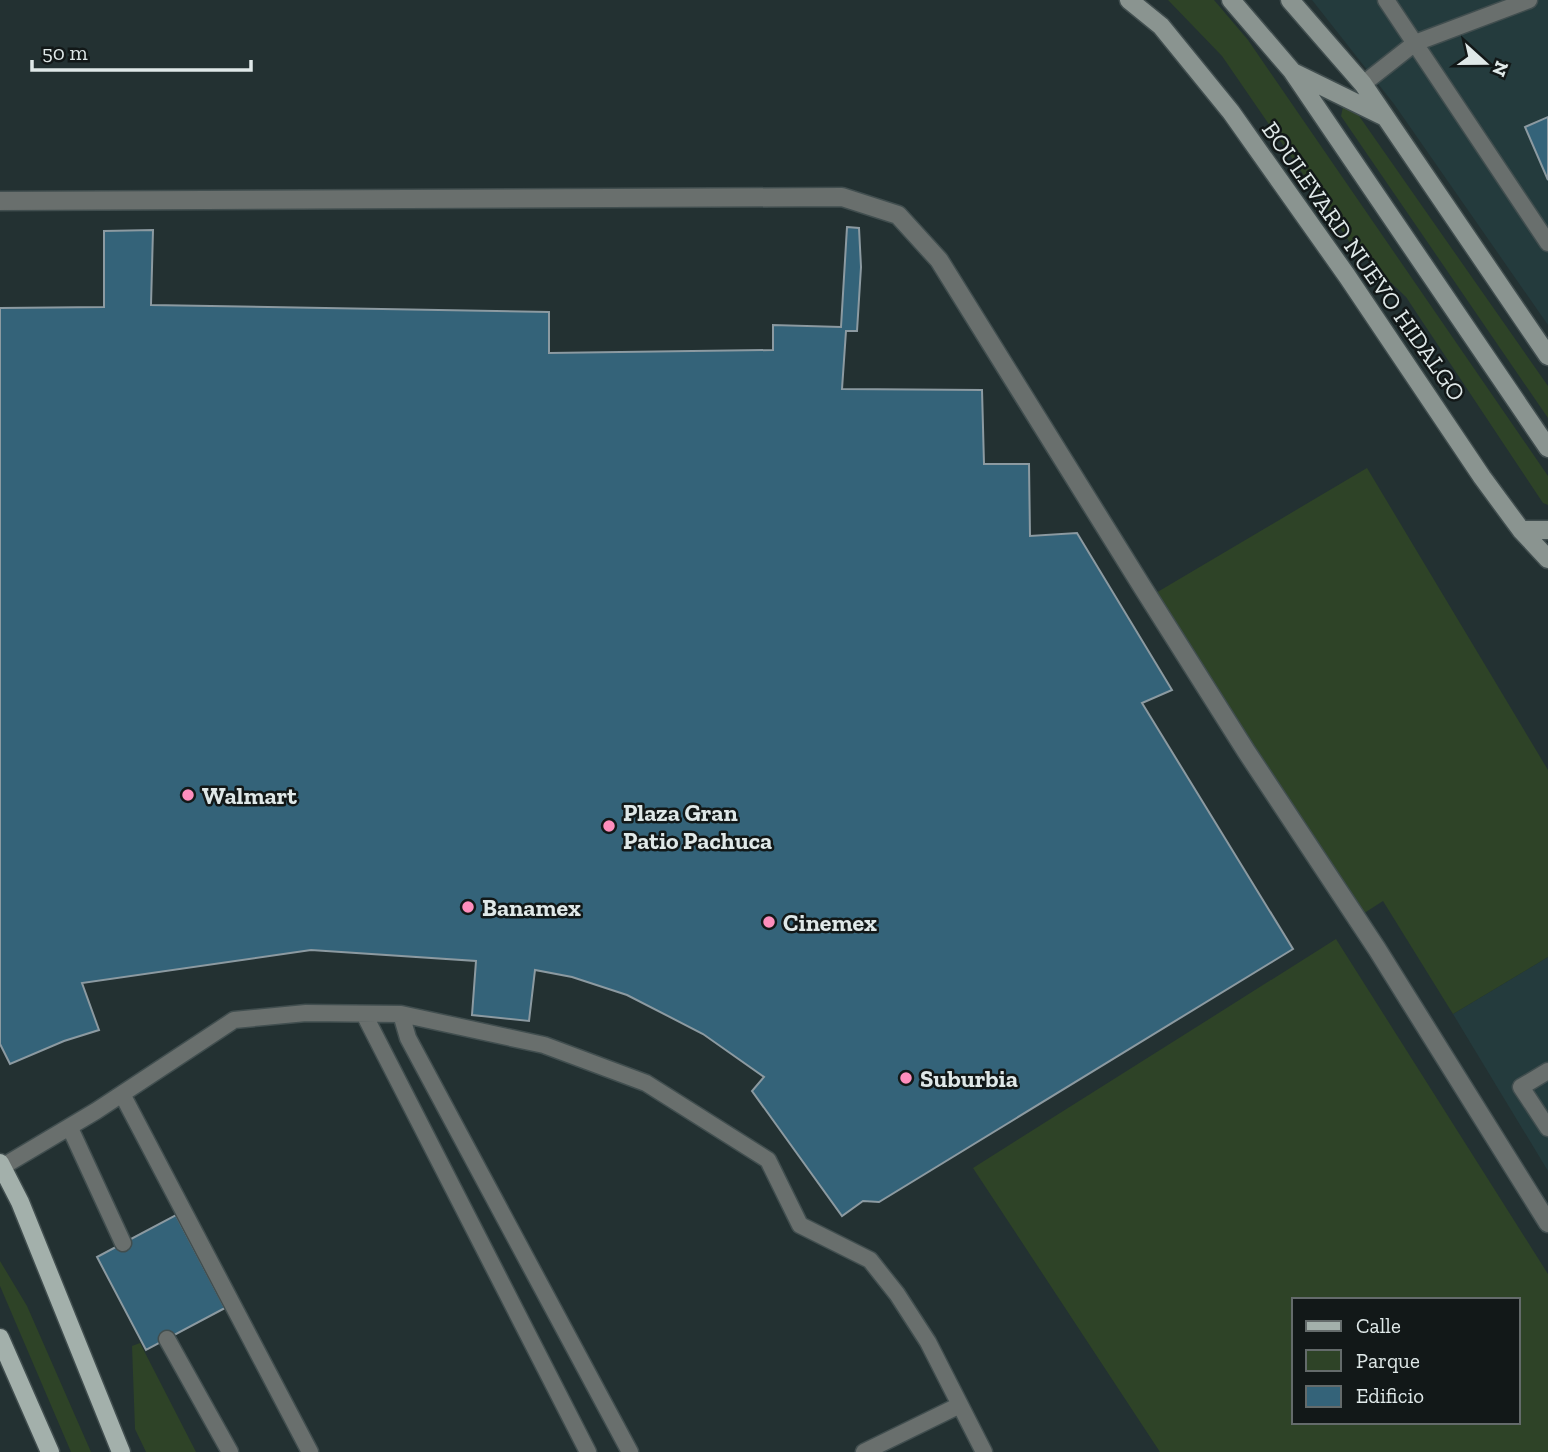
<svg xmlns="http://www.w3.org/2000/svg" width="1548" height="1452" font-family="'Zilla Slab',serif">
	<rect width="100%" height="100%" fill="#233132"/>
	<!-- built -->
	<path fill="#243b3d" d="M1312 0H1548V325L1394 104Z
		M1548 957V1171L1453 1014Z"/>
	<!-- green -->
	<path fill="#2e4327" fill-rule="evenodd" d="M1168 0H1214L1248 40 1548 476V505L1543 503 1406 297 1351 244 1222 56Z
		M1343 107 1357 113 1548 386V418L1341 116Z
		M1367 468 1548 770V957L1453 1014 1383 901 1355 919 1149 597Z
		M1336 939 1548 1274V1452H1160L973 1168ZM1294 1300H1518V1422H1294Z
		M0 1261 27 1306 91 1452H71L0 1286Z
		M140 1343 196 1452H146L135 1429 132 1346Z"/>
	<!-- building -->
	<path fill="#346379" stroke="#8c9aa1" stroke-width="2" d="M1548 117V180L1525 127Z
		M847 227 859 228 861 267 857 331H846L842 389 982 390 984 464H1029L1030 536 1077 533 1172 690 1142 703 1293 949 879 1202 863 1201 842 1216 752 1091 764 1077 703 1034 627 995 572 977 535 970 529 1021 472 1015 476 961 311 950 82 983 99 1030 64 1041 10 1064 0 1044V308L104 307V231L153 230 151 305 549 312V353L773 350V325L841 327Z
		M176 1215 225 1308 146 1350 97 1257Z"/>
	<g fill="none" stroke-linecap="round" stroke-linejoin="round">
		<!-- lane casing -->
		<g stroke="#414e4f" stroke-width="19">
			<path id="lane" d="M1386 0 1548 243
				M1363 84 1415 43 1529 0
				M364 1014 588 1452
				M401 1014 408 1038 630 1452
				M1548 1071 1521 1087 1548 1128
				M122 1094 310 1452
				M70 1128 123 1243
				M0 1168 96 1111 234 1020 306 1013 401 1014 544 1045 646 1083 768 1160 800 1225 870 1260 897 1294 928 1342 984 1452
				M167 1339 230 1452
				M864 1452 960 1405"/>
		</g>
		<!-- street casing -->
		<g stroke="#414e4f" stroke-width="21">
			<path id="street" d="M0 201 842 197 898 215 939 260 1143 588 1246 751 1377 949 1548 1223"/>
		</g>
		<!-- secondary casing -->
		<g stroke="#414e4f" stroke-width="21">
			<path id="secondary" d="M1129 0 1161 26 1231 112 1347 276 1482 477 1521 530 1548 559
				M1231 0 1292 71 1548 448
				M1290 0 1363 84 1548 356
				M1295 73 1383 116
				M1521 530H1548"/>
		</g>
		<!-- primary casing -->
		<g stroke="#414e4f" stroke-width="21">
			<path id="primary" d="M0 1163 20 1202 121 1452
				M0 1338 50 1452"/>
		</g>
		<!-- lane -->
		<use href="#lane" stroke="#696f6d" stroke-width="16"/>
		<!-- street -->
		<use href="#street" stroke="#696f6d" stroke-width="18"/>
		<!-- secondary -->
		<use href="#secondary" stroke="#8a9490" stroke-width="18"/>
		<!-- primary -->
		<use href="#primary" stroke="#a3b0ab" stroke-width="18"/>
	</g>
	<!-- markers -->
	<g fill="#fe8ebd" stroke="#121818" stroke-width="2.5">
		<circle cx="188" cy="795" r="7"/>
		<circle cx="609" cy="826" r="7"/>
		<circle cx="468" cy="907" r="7"/>
		<circle cx="769" cy="922" r="7"/>
		<circle cx="906" cy="1078" r="7"/>
	</g>
	<g text-anchor="middle" dominant-baseline="central" stroke-width="5" stroke-linejoin="round" paint-order="stroke">
		<!-- street labels -->
		<g font-size="24" fill="#dfe8e8" stroke="#121818">
			<text transform="translate(1364 261) rotate(55)">BOULEVARD NUEVO HIDALGO</text>
		</g>
		<!-- poi labels -->
		<g font-size="24" font-weight="bold" fill="#dfe8e8" stroke="#121818" text-anchor="start">
			<text x="202" y="795">Walmart</text>
			<text x="623" y="812">Plaza Gran<tspan x="623" dy="28">Patio Pachuca</tspan></text>
			<text x="482" y="907">Banamex</text>
			<text x="783" y="922">Cinemex</text>
			<text x="920" y="1078">Suburbia</text>
		</g>
	</g>
	<!-- legend -->
	<rect x="1292" y="1298" width="228" height="126" fill="#121818" stroke="#646b6b" stroke-width="2"/>
	<rect x="1306" y="1321" width="35" height="10" fill="#a3b0ab" stroke="#646b6b" stroke-width="2"/>
	<text x="1356" y="1333" font-size="21" fill="#dfe8e8">Calle</text>
	<rect x="1306" y="1350" width="35" height="21" fill="#2e4327" stroke="#646b6b" stroke-width="2"/>
	<text x="1356" y="1368" font-size="21" fill="#dfe8e8">Parque</text>
	<rect x="1306" y="1386" width="35" height="21" fill="#346379" stroke="#646b6b" stroke-width="2"/>
	<text x="1356" y="1403" font-size="21" fill="#dfe8e8">Edificio</text>
	<!-- north arrow -->
	<g transform="translate(1485 63) rotate(111)" stroke="#121818" stroke-width="5" paint-order="stroke">
	<path d="M0-5L12 26L0 18L-12 26Z" fill="#dfe8e8"/>
	<text y="-10" font-size="19" font-weight="bold" text-anchor="middle" fill="#dfe8e8">N</text>
	</g>
	<!-- scale -->
	<path d="M32 60v10h219v-10" fill="none" stroke="#dfe8e8" stroke-width="3.5"/>
	<text x="42" y="60" font-size="21" fill="#dfe8e8" stroke="#121818" stroke-width="5" paint-order="stroke">50 m</text>
</svg>
